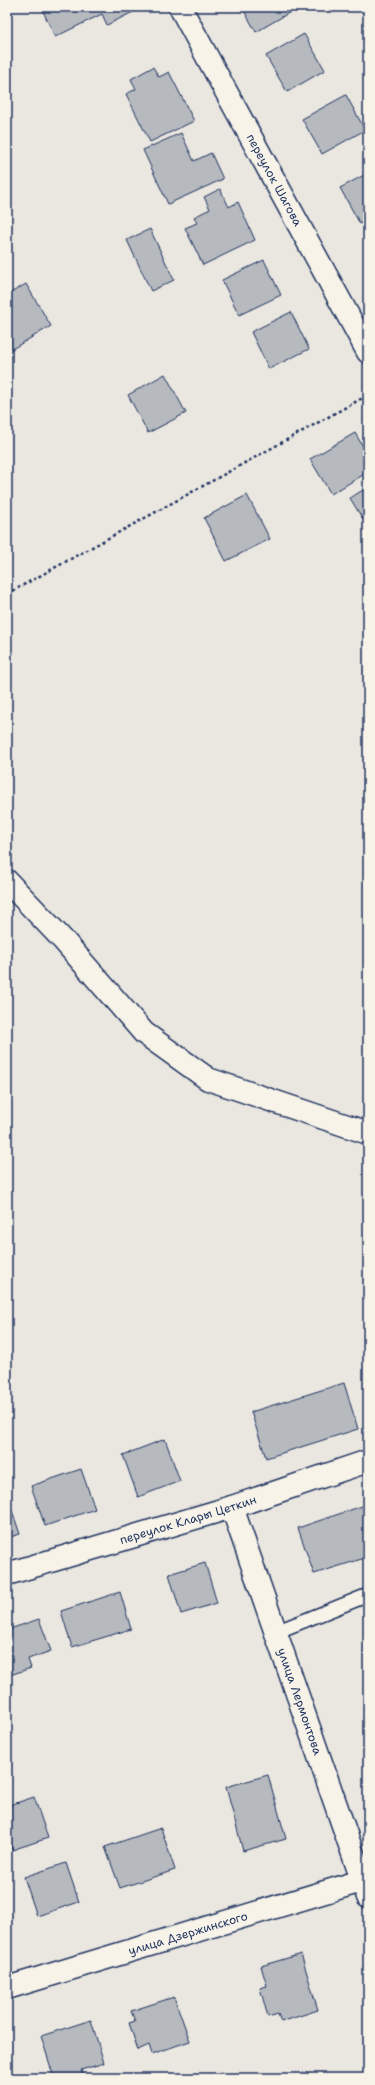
<svg xmlns="http://www.w3.org/2000/svg" width="375" height="2085" font-family="'Shantell Sans',sans-serif">
	<rect width="100%" height="100%" fill="#eae7e0"/>
	<filter id="ink" filterUnits="userSpaceOnUse"><feTurbulence type="fractalNoise" baseFrequency=".025" numOctaves="2"/><feDisplacementMap in="SourceGraphic" scale="8" xChannelSelector="R" yChannelSelector="G"/><feConvolveMatrix kernelMatrix="1 2 1 2 8 2 1 2 1" color-interpolation-filters="sRGB"/></filter>
	<g filter="url(#ink)">
		<!-- building -->
		<path fill="#b6babf" stroke="#1b2f5e" d="M41 7H134L135 11 107 25 102 14 55 37Z
			M242 7H299L256 32Z
			M304 34 325 70 287 92 266 56Z
			M153 67 159 77 169 72 194 121 150 142 126 94 136 89 131 79Z
			M346 95 365 130 322 154 302 119Z
			M181 133 194 161 211 153 223 179 168 204 143 150Z
			M368 173V220L360 224 340 188Z
			M220 189 229 207 238 202 255 240 203 265 185 228 197 223 194 217 210 209 204 197Z
			M150 229 174 280 151 291 127 240Z
			M264 260 281 295 239 315 222 280Z
			M26 284 51 326 7 352V295Z
			M291 312 309 349 269 369 251 332Z
			M165 374 186 413 148 433 128 395Z
			M355 433 368 455V472L331 494 310 459Z
			M368 487V518L364 521 350 498Z
			M247 495 270 539 226 561 204 518Z
			M344 1383 358 1429 266 1458 251 1412Z
			M165 1439 180 1481 138 1497 123 1455Z
			M81 1469 95 1509 45 1526 31 1486Z
			M7 1499H8L20 1534 7 1538Z
			M368 1504V1557L314 1574 298 1528Z
			M205 1563 217 1603 181 1614 169 1574Z
			M120 1592 131 1629 72 1647 61 1611Z
			M39 1619 51 1651 28 1659 31 1668 7 1676V1630Z
			M268 1775 286 1839 243 1851 226 1787Z
			M34 1797 48 1838 12 1850 7 1835V1806Z
			M161 1828 175 1870 120 1888 105 1847Z
			M66 1863 79 1902 37 1916 24 1877Z
			M301 1954 318 2010 281 2022 278 2014 268 2017 260 1988 267 1986 261 1966Z
			M174 1997 190 2041 152 2054 149 2045 138 2050 129 2023 135 2021 131 2011Z
			M91 2020 104 2063 81 2070 84 2078H54L41 2036Z"/>
		<g fill="none" stroke-linecap="round" stroke-linejoin="round">
			<!-- lane casing -->
			<g stroke="#1b2f5e" stroke-width="16">
				<path id="lane" d="M276 1632 368 1595"/>
			</g>
			<!-- street casing -->
			<g stroke="#1b2f5e" stroke-width="25">
				<g id="street">
					<path id="s1" d="M180 7 368 352"/>
					<path d="M7 881 65 942 144 1033 208 1079 368 1133"/>
					<path id="s2" d="M232 1507 368 1897"/>
					<path id="s3" d="M7 1574 232 1507 368 1461"/>
					<path id="s4" d="M7 1988 368 1879"/>
				</g>
			</g>
			<!-- path -->
			<path stroke="#1b2f5e" stroke-width="2.5" stroke-dasharray="3 3" stroke-linecap="butt" d="M7 594 368 395"/>
			<!-- lane -->
			<use href="#lane" stroke="#f7f3e8" stroke-width="13"/>
			<!-- street -->
			<use href="#street" stroke="#f7f3e8" stroke-width="22"/>
		</g>
	</g>
	<g text-anchor="middle" dominant-baseline="central" stroke-width="4" stroke-linejoin="round" paint-order="stroke">
		<!-- street labels -->
		<g font-size="12" fill="#1b2f5e" stroke="#f7f3e8">
			<text stroke="none"><textPath href="#s1" startOffset="197">переулок Шагова</textPath></text>
			<text stroke="none"><textPath href="#s3" startOffset="189">переулок Клары Цеткин</textPath></text>
			<text stroke="none"><textPath href="#s2" startOffset="206">улица Лермонтова</textPath></text>
			<text stroke="none"><textPath href="#s4" startOffset="189">улица Дзержинского</textPath></text>
		</g>
	</g>
	<!-- margin -->
	<rect width="375" height="2085" fill="none" stroke="#f7f3e8" stroke-width="24"/>
	<rect x="12" y="12" width="351" height="2061" fill="none" stroke="#1b2f5e" stroke-width="1.5" filter="url(#ink)"/>
</svg>
